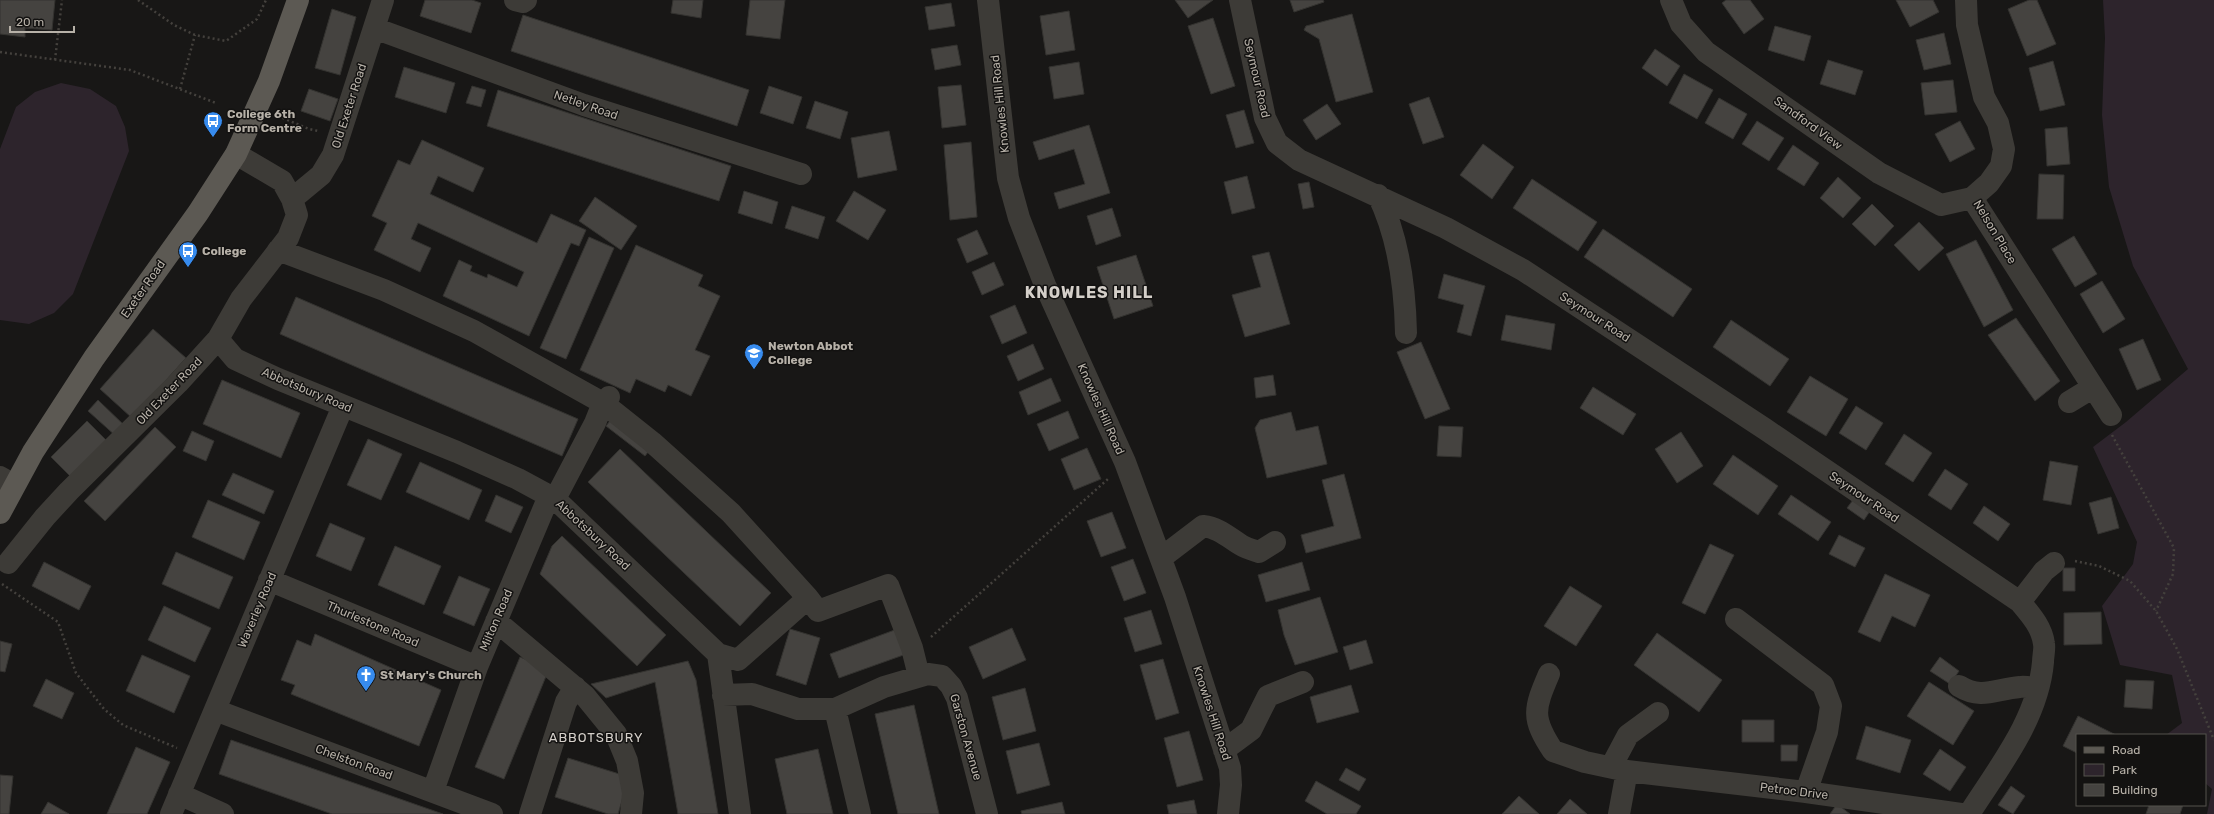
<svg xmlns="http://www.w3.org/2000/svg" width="2214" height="814" font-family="Rubik,sans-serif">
	<rect width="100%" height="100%" fill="#181716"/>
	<!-- green -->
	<path fill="#2d242c" d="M2103 0H2214V814H2207L2212 789 2205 783V735H2166L2182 723 2172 675 2120 665 2102 606 2133 564 2137 542 2093 447 2126 422 2188 369 2133 266 2109 187 2102 115 2105 38Z
		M61 83 90 89 116 106 125 127 129 151 73 294 54 313 29 324 0 320V149L16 107 35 92Z"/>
	<!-- building -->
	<path fill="#454340" stroke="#343330" d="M0 0H55L52 30 25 28V37L0 34Z
		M425 0H472L481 3 471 33 420 16Z
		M673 0H703L701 18 671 13Z
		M750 0H785L780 39 746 35Z
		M1175 0H1213L1188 18Z
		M1290 0H1323L1324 2 1294 12Z
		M1726 0H1750L1764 19 1744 34 1722 3Z
		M1896 0H1933L1939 12 1910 27Z
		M2029 0H2037L2056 44 2027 56 2008 9Z
		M951 3 955 26 929 30 925 7Z
		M332 9 356 17 340 75 315 68Z
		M1069 11 1075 50 1046 55 1040 16Z
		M1352 14 1373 92 1336 102 1319 39 1304 30 1306 26Z
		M523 15 749 90 737 126 511 51Z
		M1213 18 1235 86 1211 94 1188 26Z
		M1775 26 1811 36 1804 61 1768 50Z
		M1944 33 1951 64 1924 70 1916 40Z
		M957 45 961 65 935 70 931 49Z
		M1655 49 1680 66 1667 86 1642 68Z
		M1828 60 1863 71 1855 95 1820 84Z
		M2053 61 2065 105 2040 111 2029 68Z
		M1079 62 1084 94 1054 99 1049 67Z
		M404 67 455 83 446 113 395 97Z
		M1684 74 1713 90 1697 119 1669 103Z
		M1953 80 1957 112 1925 115 1921 83Z
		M961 85 966 125 942 128 938 87Z
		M472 86 486 90 481 107 466 103Z
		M769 86 802 97 793 124 760 113Z
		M309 89 338 99 330 121 301 111Z
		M498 90 731 166 719 201 487 126Z
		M1429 97 1444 137 1423 144 1409 104Z
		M1719 98 1747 114 1733 139 1705 123Z
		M815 101 848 112 840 139 806 128Z
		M1327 104 1341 124 1316 140 1303 120Z
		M1244 110 1254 143 1236 148 1226 115Z
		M1757 121 1784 138 1769 161 1742 144Z
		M1960 121 1975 149 1950 162 1935 134Z
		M1089 125 1110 193 1059 209 1054 193 1085 184 1074 149 1039 160 1033 142Z
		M2067 127 2070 164 2047 166 2045 129Z
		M889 131 897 170 858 178 851 138Z
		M422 140 484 168 473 192 438 176 430 194 537 243 551 214 586 230 579 246 571 243 529 336 443 296 459 260 472 266 470 271 487 278 488 274 517 287 524 272 418 223 411 239 431 248 420 272 374 250 387 223 372 216 398 160 410 165Z
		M971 142 977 217 950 220 944 145Z
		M1483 144 1514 167 1492 199 1460 175Z
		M1793 145 1819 163 1804 186 1777 169Z
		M2039 174 2064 175 2063 219H2037Z
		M1247 176 1255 208 1232 214 1224 182Z
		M1838 177 1861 198 1843 218 1820 198Z
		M1532 179 1597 222 1578 251 1513 208Z
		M1309 182 1314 207 1303 209 1298 184Z
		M744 191 778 202 772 224 738 213Z
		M854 191 886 210 868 240 836 221Z
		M595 197 637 226 621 250 579 221Z
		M1872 204 1894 226 1875 246 1852 224Z
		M792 206 825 217 818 239 785 228Z
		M1112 208 1121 236 1096 245 1087 216Z
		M1919 222 1944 248 1919 271 1894 245Z
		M1603 229 1692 289 1673 317 1584 257Z
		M977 230 988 254 967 263 957 239Z
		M2074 236 2097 274 2075 287 2052 249Z
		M589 237 614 248 566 359 540 348Z
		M1976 240 2013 310 1984 327 1946 254Z
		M636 245 703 275 698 286 720 296 695 350 710 356 691 396 668 385 665 392 636 379 630 393 580 370Z
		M1269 252 1290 324 1245 337 1232 295 1261 287 1252 256Z
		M1136 255 1153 306 1114 319 1097 267Z
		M994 262 1004 285 982 295 972 272Z
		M1444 274 1485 286 1471 336 1457 332 1464 305 1438 298Z
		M2102 281 2125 319 2103 333 2080 294Z
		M296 297 578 419 562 456 280 334Z
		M1015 305 1027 333 1002 344 990 316Z
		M1506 315 1555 324 1551 350 1501 340Z
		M2016 318 2060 381 2035 401 1988 335Z
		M1731 320 1789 359 1770 386 1713 347Z
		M153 329 186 358 132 418 100 389Z
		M2143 339 2161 380 2137 390 2119 349Z
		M1421 342 1450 409 1425 419 1397 352Z
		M1033 344 1044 369 1018 381 1007 356Z
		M1273 375 1276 395 1256 398 1254 378Z
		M1810 376 1848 399 1826 436 1787 412Z
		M1051 378 1061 401 1028 415 1019 392Z
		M222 380 300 413 281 458 203 424Z
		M1593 387 1636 414 1623 435 1580 408Z
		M98 400 126 427 117 437 88 411Z
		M1856 406 1883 423 1866 450 1839 433Z
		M1068 411 1079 438 1049 451 1037 424Z
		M1291 412 1296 431 1318 426 1327 464 1267 478 1255 428 1260 420Z
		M613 417 652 447 645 456 606 426Z
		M87 421 110 444 74 480 51 457Z
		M1439 426 1463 427 1461 457 1437 456Z
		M155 427 176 447 105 521 84 501Z
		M192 431 214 441 206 461 183 451Z
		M1681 432 1703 466 1677 483 1655 449Z
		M1904 434 1932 453 1913 482 1885 464Z
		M368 439 402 454 381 500 347 485Z
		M1087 448 1101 479 1074 490 1061 459Z
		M620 449 771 593 740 626 588 482Z
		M1733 455 1778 486 1758 515 1713 484Z
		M2050 461 2078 466 2071 505 2043 500Z
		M420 462 482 490 469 520 406 492Z
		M1945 469 1968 484 1951 510 1928 495Z
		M233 473 274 491 264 514 222 495Z
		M1344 474 1361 538 1306 553 1301 535 1334 526 1322 480Z
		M496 495 523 507 511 533 485 521Z
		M1791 495 1831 522 1818 541 1778 514Z
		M2111 497 2119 528 2098 534 2089 503Z
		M208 500 260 522 244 560 192 537Z
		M1853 500 1870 511 1864 520 1847 508Z
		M1984 506 2010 524 1998 541 1973 523Z
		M1112 512 1126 548 1101 557 1087 521Z
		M330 523 365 538 351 571 316 556Z
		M1839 535 1865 548 1855 567 1829 554Z
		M562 536 666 635 637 666 540 574 552 546Z
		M1710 544 1734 555 1705 614 1682 603Z
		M395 546 441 566 424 605 378 585Z
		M176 552 233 577 219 609 162 584Z
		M1133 559 1146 593 1124 601 1111 567Z
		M44 562 91 586 79 610 32 586Z
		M1302 562 1310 590 1266 602 1258 575Z
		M2063 568H2075V591H2063Z
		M1885 574 1930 595 1915 627 1892 616 1880 642 1858 632Z
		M459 576 490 589 474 626 443 613Z
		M1570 586 1602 606 1576 646 1544 626Z
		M1320 597 1338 652 1295 665 1284 635 1278 610Z
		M164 606 211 628 195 662 148 640Z
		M1151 610 1162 644 1135 652 1124 618Z
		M2101 612 2102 644 2064 645V613Z
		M900 628 909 653 839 678 830 654Z
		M1012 628 1026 660 983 679 969 647Z
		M790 629 820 638 806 685 776 675Z
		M1657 633 1722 680 1699 712 1634 665Z
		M315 634 441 690 419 746 291 694 295 685 281 680 297 640 311 646Z
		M1366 640 1373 663 1350 670 1343 647Z
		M0 641 12 644 5 672 0 671Z
		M142 655 190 676 174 713 126 691Z
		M520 657 549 669 504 779 475 767Z
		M1940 657 1959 671 1950 684 1930 671Z
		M1163 659 1179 713 1156 720 1140 665Z
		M688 661 696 680 718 814H678L655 682 606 698 591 684Z
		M46 679 74 693 62 719 33 706Z
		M2126 680 2154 681 2152 709 2124 707Z
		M1929 682 1974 711 1953 745 1907 716Z
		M1351 685 1359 712 1317 723 1310 697Z
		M1025 688 1036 731 1003 740 992 697Z
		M914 705 939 814H898L875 714Z
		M2078 716 2116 735H2077V753L2063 746Z
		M1742 720H1774V742H1742Z
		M1866 726 1911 740 1900 773 1856 759Z
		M1189 731 1203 780 1177 787 1164 738Z
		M231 740 443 814H332L219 774Z
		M1039 743 1050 785 1017 794 1006 751Z
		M1781 745H1798L1797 761H1781Z
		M136 747 170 762 147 814H107Z
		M818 749 833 814H787L775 759Z
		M1940 749 1966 767 1950 791 1923 774Z
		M568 758 629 777 618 814H608L555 797Z
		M1346 768 1366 779 1359 791 1339 780Z
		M0 775 13 776 9 814H0Z
		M1316 781 1361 806 1356 814H1327L1305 801Z
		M2011 786 2025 796 2013 814 1998 805Z
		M1519 796 1539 814H1502Z
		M1570 799 1587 814H1557Z
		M1194 800 1197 814H1169L1167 805Z
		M48 802 69 814H41Z
		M1062 802 1065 814H1022L1021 811Z
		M1837 804 1850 814H1830Z
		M2149 805H2183L2180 814H2146Z"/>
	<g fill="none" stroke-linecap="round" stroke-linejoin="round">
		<!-- path -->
		<path stroke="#44413d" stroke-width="2.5" stroke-dasharray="2 3" stroke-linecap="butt" d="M138 0 174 25 195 35 226 41 257 19 266 0
			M0 52 130 70 216 103
			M55 60 62 0
			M180 89 195 35
			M278 116 309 129 318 131
			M2112 435 2174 548 2173 574 2156 611
			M2075 561 2099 566 2130 581 2156 611 2177 649 2214 740
			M2 584 58 622 76 673 104 709 123 725 177 748
			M931 637 1108 479"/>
		<!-- minor -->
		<path stroke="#3d3b37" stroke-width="22" d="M515 0 523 2 526 0
			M988 0 1008 178 1019 218 1045 285 1125 462 1175 597 1230 768 1231 785 1228 814
			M1240 0 1265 118 1277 143 1299 160 1446 228 1523 270 1765 429 2020 602C2030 614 2042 627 2044 644 2045 649 2043 656 2043 662 2038 719 1999 767 1969 814
			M1671 0 1681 24 1706 52 1879 173 1941 205 1972 198 1989 183 2001 166 2004 149 1998 123 1984 97 1967 25 1966 0
			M374 28 584 105 801 174
			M236 154 282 181 292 199
			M1378 195C1399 238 1405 286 1406 333
			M1972 198 2111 415
			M278 250 384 290 474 331 603 403 652 442 731 513 808 598 738 660 718 654
			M218 339 235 359 278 379 457 452 518 479 555 499 718 654 740 814
			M2069 402 2092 388
			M0 477 14 485
			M555 499 595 423 603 403 609 397
			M1161 558 1203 526C1219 528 1228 537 1241 545 1246 548 1253 550 1259 552L1275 542
			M8 563 45 517 69 491 178 383 218 339 241 299 288 238 297 215 292 199 321 175 333 155 383 0
			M269 580 477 667
			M808 598 818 611 888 585 912 648 919 676
			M2020 602 2044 571 2054 563
			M1736 619 1823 685 1831 706 1827 732 1806 792
			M496 621 585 696 616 734 627 761 633 793 631 814
			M1549 674C1534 709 1531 718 1553 751L1585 762 1627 771
			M1959 686C1982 700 1995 689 2020 687 2026 686 2032 688 2038 689
			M723 695 752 694 798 709H835L884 687 928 674 942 676 951 686 957 698 987 814
			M835 709 860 814
			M215 710 492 814
			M1224 750 1251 730 1268 696 1303 682
			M1611 767 1628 735 1658 713
			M433 791 477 667 549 496
			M179 794 223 814
			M171 814 343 406
			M530 814 566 702 575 687
			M1619 814 1627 771 1806 792 1961 814"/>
		<!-- major -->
		<path stroke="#5c5953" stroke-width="22" d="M0 513 33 452 94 358 198 213 236 154 269 81 298 0"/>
	</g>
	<!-- icons -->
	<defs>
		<g id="bus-pin" transform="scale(1)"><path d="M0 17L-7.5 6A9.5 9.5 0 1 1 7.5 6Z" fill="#378bee" stroke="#131211"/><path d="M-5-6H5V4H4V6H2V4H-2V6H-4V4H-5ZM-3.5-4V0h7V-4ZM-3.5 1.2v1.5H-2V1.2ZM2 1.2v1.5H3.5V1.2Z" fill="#fff"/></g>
		<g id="school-pin" transform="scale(1)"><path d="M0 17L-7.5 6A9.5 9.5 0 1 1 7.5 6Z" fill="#378bee" stroke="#131211"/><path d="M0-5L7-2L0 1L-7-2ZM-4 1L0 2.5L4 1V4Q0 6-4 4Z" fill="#fff"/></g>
		<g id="church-pin" transform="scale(1)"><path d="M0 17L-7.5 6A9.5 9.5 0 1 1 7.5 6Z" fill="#378bee" stroke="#131211"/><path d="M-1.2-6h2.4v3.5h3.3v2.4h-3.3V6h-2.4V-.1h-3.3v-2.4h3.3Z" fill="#fff"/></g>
	</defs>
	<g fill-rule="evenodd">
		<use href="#bus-pin" x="213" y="121"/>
		<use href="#bus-pin" x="188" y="251"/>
		<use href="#school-pin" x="754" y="353"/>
		<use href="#church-pin" x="366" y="675"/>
	</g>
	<g text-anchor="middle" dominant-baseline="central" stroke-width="3" stroke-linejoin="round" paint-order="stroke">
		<!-- street labels -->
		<g font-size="12" fill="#b7b1a8" stroke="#131211">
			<text transform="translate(1257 78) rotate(77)">Seymour Road</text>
			<text transform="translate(1000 104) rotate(-96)">Knowles Hill Road</text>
			<text transform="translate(586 105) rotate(19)">Netley Road</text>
			<text transform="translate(349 106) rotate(-72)">Old Exeter Road</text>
			<text transform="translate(1808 123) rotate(36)">Sandford View</text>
			<text transform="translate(1995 232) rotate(59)">Nelson Place</text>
			<text transform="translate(143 289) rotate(-55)">Exeter Road</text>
			<text transform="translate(1595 317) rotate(33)">Seymour Road</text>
			<text transform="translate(307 390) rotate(23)">Abbotsbury Road</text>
			<text transform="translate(169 391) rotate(-46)">Old Exeter Road</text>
			<text transform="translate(1101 409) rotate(66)">Knowles Hill Road</text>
			<text transform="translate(1864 497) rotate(34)">Seymour Road</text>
			<text transform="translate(593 535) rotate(43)">Abbotsbury Road</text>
			<text transform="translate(257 610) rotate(-67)">Waverley Road</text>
			<text transform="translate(496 620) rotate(-67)">Milton Road</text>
			<text transform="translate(373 624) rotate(23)">Thurlestone Road</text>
			<text transform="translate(1212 713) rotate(72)">Knowles Hill Road</text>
			<text transform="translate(966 737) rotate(74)">Garston Avenue</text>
			<text transform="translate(354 762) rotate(20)">Chelston Road</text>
			<text transform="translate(1794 791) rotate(7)">Petroc Drive</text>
		</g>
		<!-- poi labels -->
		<g font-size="12" font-weight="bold" fill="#b7b1a8" stroke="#131211" text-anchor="start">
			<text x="227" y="114">College 6th<tspan x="227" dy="14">Form Centre</tspan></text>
			<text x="202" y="251">College</text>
			<text x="768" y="346">Newton Abbot<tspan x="768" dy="14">College</tspan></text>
			<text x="380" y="675">St Mary's Church</text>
		</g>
		<!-- neighbourhood labels -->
		<g font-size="13" letter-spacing="1" fill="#d4cfc9" stroke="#131211">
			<text x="596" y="737">ABBOTSBURY</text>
		</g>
		<!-- district labels -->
		<g font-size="16" font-weight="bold" letter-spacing="1" fill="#d4cfc9" stroke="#131211">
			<text x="1089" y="292">KNOWLES HILL</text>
		</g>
	</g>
	<!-- legend -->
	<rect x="2076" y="734" width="130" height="72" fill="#131211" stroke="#55524d"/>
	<rect x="2084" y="747" width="20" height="6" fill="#5c5953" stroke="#55524d"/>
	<text x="2112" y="754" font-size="12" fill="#b7b1a8">Road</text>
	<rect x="2084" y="764" width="20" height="12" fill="#2d242c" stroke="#55524d"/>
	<text x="2112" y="774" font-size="12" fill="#b7b1a8">Park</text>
	<rect x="2084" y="784" width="20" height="12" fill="#454340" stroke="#55524d"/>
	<text x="2112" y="794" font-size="12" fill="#b7b1a8">Building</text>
	<!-- scale -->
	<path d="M10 26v6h64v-6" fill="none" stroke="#b7b1a8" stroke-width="2"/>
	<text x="16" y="26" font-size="12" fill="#b7b1a8" stroke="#131211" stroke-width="3" paint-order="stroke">20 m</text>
</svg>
